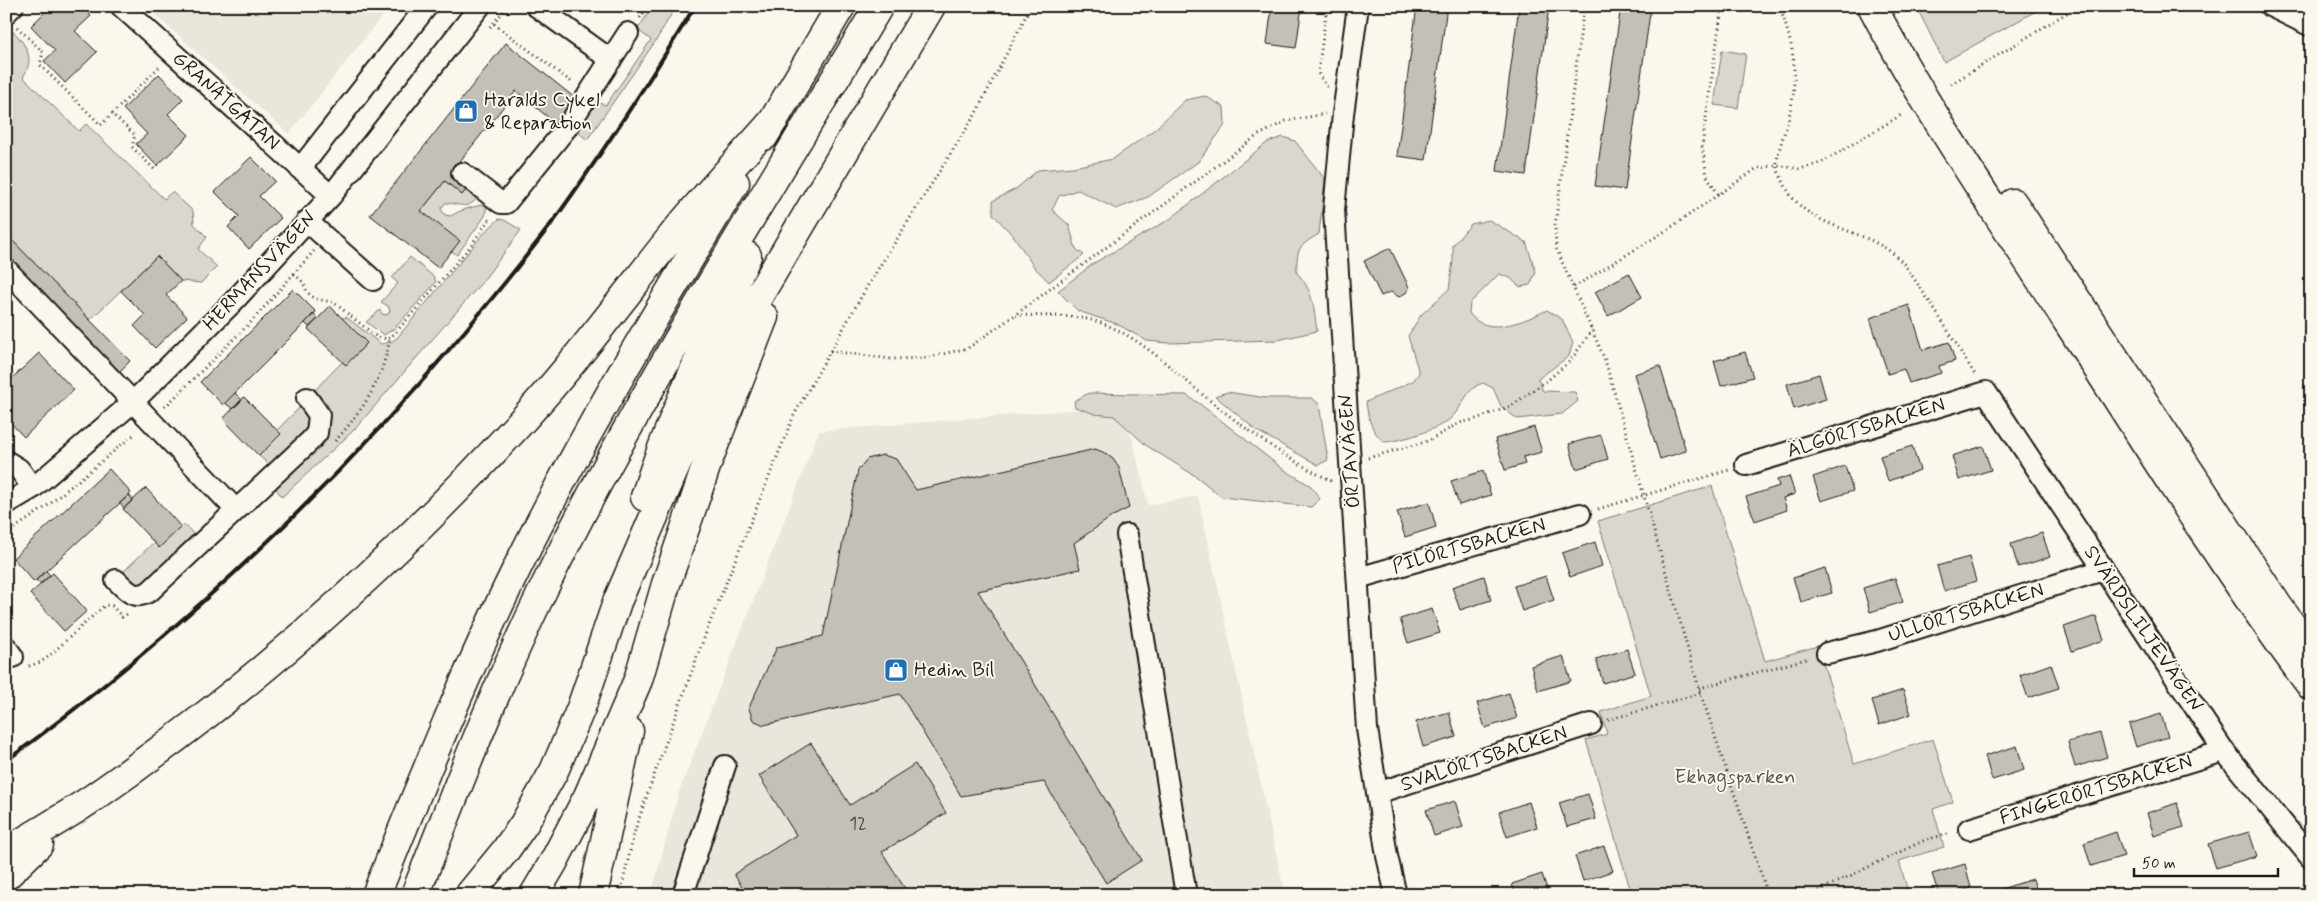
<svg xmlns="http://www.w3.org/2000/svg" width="2317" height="901" font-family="Mynerve,sans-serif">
	<rect width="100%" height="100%" fill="#fbf7ec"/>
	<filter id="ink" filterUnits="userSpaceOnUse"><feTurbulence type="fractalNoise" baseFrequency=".02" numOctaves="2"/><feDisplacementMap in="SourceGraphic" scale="10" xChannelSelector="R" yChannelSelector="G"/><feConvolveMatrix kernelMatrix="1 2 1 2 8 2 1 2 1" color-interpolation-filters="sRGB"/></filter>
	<g filter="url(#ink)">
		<!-- built -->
		<path fill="#eae6dc" d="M145 6H390L289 134Z
			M1094 408 1109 412 1120 420 1132 437 1148 505 1198 496 1282 881 1287 895H651L679 792 819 431Z"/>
		<!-- green -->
		<path fill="#dad7ce" stroke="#7b7a75" d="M653 6H676L657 39 587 140 575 129 595 102 606 105 651 40 639 31 638 29Z
			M1916 6H2045L1944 62Z
			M14 32C27 46 35 59 23 77L79 131 86 124 164 199 172 192 193 211 194 224 207 237 198 249 217 267 201 283 181 281 157 256 90 320 6 234V40Z
			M1722 50 1746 54 1738 108 1714 105Z
			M1205 96 1224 107 1225 125 1198 162 1148 197 1116 209 1078 190 1059 196 1052 210 1069 225 1076 249 1084 255 1049 282 1034 267 1015 238 993 214V201L1017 188 1038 170 1073 167 1113 159 1155 129 1185 100Z
			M1283 137 1295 141 1325 179 1319 234C1299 246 1296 248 1297 273 1313 289 1314 309 1317 331L1278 340 1168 343 1147 341 1117 324 1078 311 1058 291 1094 263 1170 219 1268 142Z
			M445 181 462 195 469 186 480 195C467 212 461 203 445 203L441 209 445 215 451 216C459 210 476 206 487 204L485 216 457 255 452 251 459 241 421 211Z
			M499 219 504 220 521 230 483 281 354 430 282 497 274 486 325 432 330 413 329 407 315 390 342 362 346 365 367 343 341 318 346 317 381 344 391 342 397 338 485 232Z
			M1489 220 1526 242 1536 272 1530 285 1520 287 1510 278 1499 274 1470 303 1469 313C1486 338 1525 321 1547 310L1562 319 1573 343 1569 356 1538 379 1543 391 1575 392 1578 401 1562 414 1517 419 1501 406 1493 388 1483 383C1465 388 1464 407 1450 419 1437 430 1401 441 1384 442 1371 431 1368 418 1366 402L1413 381 1419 373 1408 336 1421 315 1449 289 1453 261V245L1471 224Z
			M410 257 434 277 436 282 395 328 384 335 366 322 380 310 382 314 387 315 390 311 388 306 381 302 398 283 392 278Z
			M1227 392 1267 398H1312L1319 404 1328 460 1318 465 1257 431 1215 396Z
			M1089 393 1186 395 1200 404 1283 469 1311 486 1320 499 1311 507 1222 497 1197 477 1147 446 1114 416 1095 414 1075 407 1074 401Z
			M302 405 308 411 312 429 275 464 270 465 259 456 277 430Z
			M1712 486 1765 661 1818 646 1854 764 1933 739 1953 802 1933 809 1944 847 1899 861 1909 895H1632L1586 740 1607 734 1601 712 1651 696 1598 521Z
			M184 524 197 538 175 562 139 587 121 574 154 542 159 547Z"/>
		<!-- building -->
		<path fill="#c3c0b8" stroke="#1c1c1c" d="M51 6H81L91 16 75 31 97 52 65 83 44 61 55 51 31 26Z
			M158 6H171L165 13Z
			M1272 6H1302L1296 48 1267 44Z
			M1417 6H1447L1426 160 1397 156Z
			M1519 6 1549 7 1526 175 1497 171Z
			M1621 6H1651L1625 190 1595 186Z
			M506 43 575 98 555 123 516 91 453 170 469 186 462 195 445 181 421 211 460 241 438 268 370 215Z
			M159 74 183 99 168 114 189 135 157 166 136 144 147 134 123 109Z
			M251 157 275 181 259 196 281 218 249 249 228 227 239 216 215 192Z
			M6 234 130 361 118 373 6 259Z
			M1390 248 1409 287 1407 292 1399 297 1391 292 1381 296 1364 261Z
			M157 256 181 281 166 295 187 317 155 348 134 326 145 315 121 291Z
			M1629 273 1642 297 1608 316 1595 292Z
			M293 289 316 312 223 405 200 382Z
			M1909 305 1923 350 1949 342 1955 361 1939 366 1941 373 1909 383 1904 369 1888 374 1870 318Z
			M330 306 367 343 346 365 308 329Z
			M313 314 318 319 309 327 305 323Z
			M1745 352 1753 377 1721 386 1714 361Z
			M39 353 74 390 24 437 6 418V384Z
			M1660 366 1686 451 1660 459 1634 374Z
			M1819 374 1826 399 1794 409 1787 384Z
			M235 393 242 400 233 409 225 403Z
			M244 397 281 434 259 456 223 419Z
			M1534 427 1542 452 1523 457 1525 464 1505 470 1495 439Z
			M1601 435 1608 459 1576 469 1569 444Z
			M1912 446 1920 470 1888 481 1880 456Z
			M1983 446 1991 470 1959 480 1952 456Z
			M1095 449 1103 452 1113 459 1119 468 1129 508 1113 516 1074 543 1080 569 978 591 1142 860 1106 883 1044 782 961 796 900 694 764 725 753 720 749 709 751 703 777 647 823 636 858 470 867 459 883 455 896 459 916 490Z
			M1845 466 1853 491 1821 501 1813 477Z
			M109 469 131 493 34 582 13 558Z
			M1483 471 1491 495 1459 505 1451 481Z
			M1789 476 1795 494 1783 498 1787 510 1755 521 1746 497 1779 486 1777 480Z
			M146 488 181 527 159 548 123 509Z
			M129 495 133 500 124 508 120 503Z
			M1429 502 1436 527 1405 537 1397 512Z
			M2042 533 2050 557 2018 567 2011 544Z
			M1595 542 1602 566 1570 577 1562 553Z
			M1969 557 1976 581 1944 591 1937 566Z
			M1825 568 1832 593 1801 602 1793 578Z
			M46 571 50 575 40 584 36 580Z
			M53 573 87 611 64 631 30 594Z
			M1484 576 1491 600 1460 610 1452 587Z
			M1546 576 1554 600 1522 611 1514 586Z
			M1895 578 1903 602 1870 612 1863 588Z
			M1432 609 1440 633 1408 643 1400 619Z
			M2096 616 2104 640 2072 651 2064 627Z
			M1627 649 1635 673 1603 683 1596 659Z
			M1563 656 1571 681 1538 691 1531 666Z
			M2051 664 2059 688 2028 698 2020 675Z
			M1903 690 1911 714 1879 725 1872 700Z
			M1509 693 1517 718 1485 728 1477 703Z
			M1449 712 1456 737 1423 747 1416 722Z
			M2161 714 2168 737 2136 747 2129 724Z
			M2100 733 2107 757 2075 767 2068 742Z
			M811 743 850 805 915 764 946 813 882 852 909 895H833L829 887 817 895H747L734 874 796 835 759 776Z
			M2017 746 2024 770 1992 780 1985 756Z
			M1588 794 1596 819 1567 827 1559 803Z
			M1455 801 1463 827 1434 836 1426 810Z
			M1529 802 1537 827 1507 837 1499 812Z
			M2177 803 2184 827 2154 836 2147 813Z
			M2116 832 2124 856 2091 866 2084 843Z
			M2249 832 2257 856 2216 868 2208 844Z
			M1604 846 1613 871 1583 881 1575 856Z
			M1965 864 1971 888 1951 895H1939L1932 874Z
			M1542 874 1549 895H1515L1512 884Z
			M2033 879 2038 895H2003L2001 889Z"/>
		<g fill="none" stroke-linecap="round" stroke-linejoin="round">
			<!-- minor casing -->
			<g stroke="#1c1c1c" stroke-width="24">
				<path id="minor" d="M121 6 331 196
					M536 6 611 60
					M1358 6 1343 114 1334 210 1367 729 1387 856 1396 895
					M2270 6 2311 26
					M6 13 13 6
					M300 169 427 6
					M462 173 501 203H506L568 126 628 33
					M307 221 373 280
					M6 269 236 510
					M6 461 19 469 33 488
					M1746 465 1986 392 2224 751 2311 858
					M6 504 33 488 133 402 232 303 331 196 480 6
					M1127 535 1186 895
					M1358 578 1580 514
					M116 580C127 591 135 601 150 591L310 441 317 433 319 415 307 398
					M6 647 13 657
					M1827 653 1877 641 2103 570
					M1377 793 1591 724
					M1969 829 2224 751
					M683 895 725 766"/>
			</g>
			<!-- highway casing -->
			<g stroke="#1c1c1c" stroke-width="31">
				<path id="highway" d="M1872 6C1929 115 2000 217 2067 321 2146 443 2224 569 2311 686
					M764 136 841 6
					M2013 203 2278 606 2311 652
					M645 497C672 413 710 335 747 256
					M6 852C35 834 65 817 93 798 248 691 392 563 519 424 572 366 619 303 668 241 701 199 739 160 774 120
					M6 876 39 844
					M376 895C424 776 472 656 530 542 592 419 664 301 735 183
					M415 895C456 791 495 688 544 588 642 387 764 198 879 6
					M469 895 505 851 524 824 554 771 581 708 617 602 701 408 745 319 931 6
					M534 895 553 863 588 796 638 680 666 584 708 461 764 317
					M593 895 629 731"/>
			</g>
			<!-- path -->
			<path stroke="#1c1c1c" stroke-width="3" stroke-dasharray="1 4" stroke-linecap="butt" d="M1584 6 1555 226 1556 248 1605 360 1699 688 1768 895
				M1779 6C1795 48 1799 77 1788 121 1785 132 1776 156 1777 165 1777 171 1782 178 1784 183 1805 232 1867 225 1901 261 1908 268 1913 278 1919 286 1939 315 1957 346 1976 376
				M640 18 648 6
				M494 24 573 83
				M17 27 43 52 40 65 101 125 112 114
				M490 27 508 6
				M1951 84 2078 6
				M1327 87 1318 73 1327 6
				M154 169 132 147 135 135 112 114 160 66
				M1718 194 1707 176 1702 146 1722 6
				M294 274 303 282 307 292 315 299 333 302 377 337 388 339 395 333 470 247 491 217
				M1574 287 1667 230 1756 169 1776 165 1800 169 1821 163 1903 114
				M1016 315C1038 316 1072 315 1092 320 1138 333 1173 371 1208 399 1247 430 1287 460 1332 481
				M830 351 891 359 926 358 968 348 1015 315 1257 136 1286 121 1325 114
				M165 407 251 322 314 251
				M335 441C365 408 382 381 390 338
				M1368 458 1428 441 1459 423 1473 420 1511 406 1549 379 1571 360 1592 330
				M1598 509 1729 470
				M6 534 46 507 136 433
				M29 666 41 662 48 657 105 605 112 606 122 617 129 613
				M1699 688 1810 658
				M1608 720 1701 693
				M620 895 635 830 658 764 707 630 794 415 868 285 975 115 1031 6
				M1810 895 1925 840 1951 833"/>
			<!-- minor -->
			<use href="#minor" stroke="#fbf7ec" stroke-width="20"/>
			<!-- highway -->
			<use href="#highway" stroke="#fbf7ec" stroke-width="28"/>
			<!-- rail -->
			<path stroke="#1c1c1c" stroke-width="4" d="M6 761C176 636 330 492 465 331 498 291 532 251 562 209 609 143 653 75 695 6"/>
		</g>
	</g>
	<!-- icons -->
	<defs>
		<g id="shop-square" transform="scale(1.25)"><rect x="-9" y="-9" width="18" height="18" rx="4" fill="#1f6fb2" stroke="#fbf7ec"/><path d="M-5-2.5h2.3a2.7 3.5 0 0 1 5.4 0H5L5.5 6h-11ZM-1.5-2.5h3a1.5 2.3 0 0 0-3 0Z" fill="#fff"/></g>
	</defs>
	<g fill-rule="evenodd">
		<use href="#shop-square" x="466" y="111"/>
		<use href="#shop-square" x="896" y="670"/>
	</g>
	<g text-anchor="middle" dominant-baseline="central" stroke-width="4" stroke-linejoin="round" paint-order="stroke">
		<!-- number labels -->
		<g font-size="18" fill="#464543">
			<text x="858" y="824">12</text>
		</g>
		<!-- poi labels -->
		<g font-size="20" fill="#1c1c1c" stroke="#fbf7ec" text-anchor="start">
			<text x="484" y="100">Haralds Cykel<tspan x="484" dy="23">&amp; Reparation</tspan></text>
			<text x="914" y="670">Hedin Bil</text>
		</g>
		<!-- street labels -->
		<g font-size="20" fill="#1c1c1c" stroke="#fbf7ec">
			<text transform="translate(226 101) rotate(42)">GRANATGATAN</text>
			<text transform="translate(260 271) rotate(-47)">HERMANSVÄGEN</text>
			<text transform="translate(1866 428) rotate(-17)">ÄLGÖRTSBACKEN</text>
			<text transform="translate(1350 451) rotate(-94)">ÖRTAVÄGEN</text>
			<text transform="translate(1469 546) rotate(-16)">PILÖRTSBACKEN</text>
			<text transform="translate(1966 613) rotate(-17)">ULLÖRTSBACKEN</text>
			<text transform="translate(2143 629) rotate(56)">SVÄRDSLILJEVÄGEN</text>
			<text transform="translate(1484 759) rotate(-18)">SVALÖRTSBACKEN</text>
			<text transform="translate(2096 790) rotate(-17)">FINGERÖRTSBACKEN</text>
		</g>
		<!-- park labels -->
		<g font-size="20" fill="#555451" stroke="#fbf7ec">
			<text x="1735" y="777">Ekhagsparken</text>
		</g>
	</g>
	<!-- margin -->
	<rect width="2317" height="901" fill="none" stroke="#fbf7ec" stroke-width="25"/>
	<rect x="12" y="12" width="2292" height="876" fill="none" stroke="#1c1c1c" stroke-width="2" filter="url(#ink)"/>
	<!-- scale -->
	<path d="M2134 868v8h144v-8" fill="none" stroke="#1c1c1c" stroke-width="2.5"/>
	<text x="2142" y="868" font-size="15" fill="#1c1c1c" stroke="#fbf7ec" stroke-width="4" paint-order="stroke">50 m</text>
</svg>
